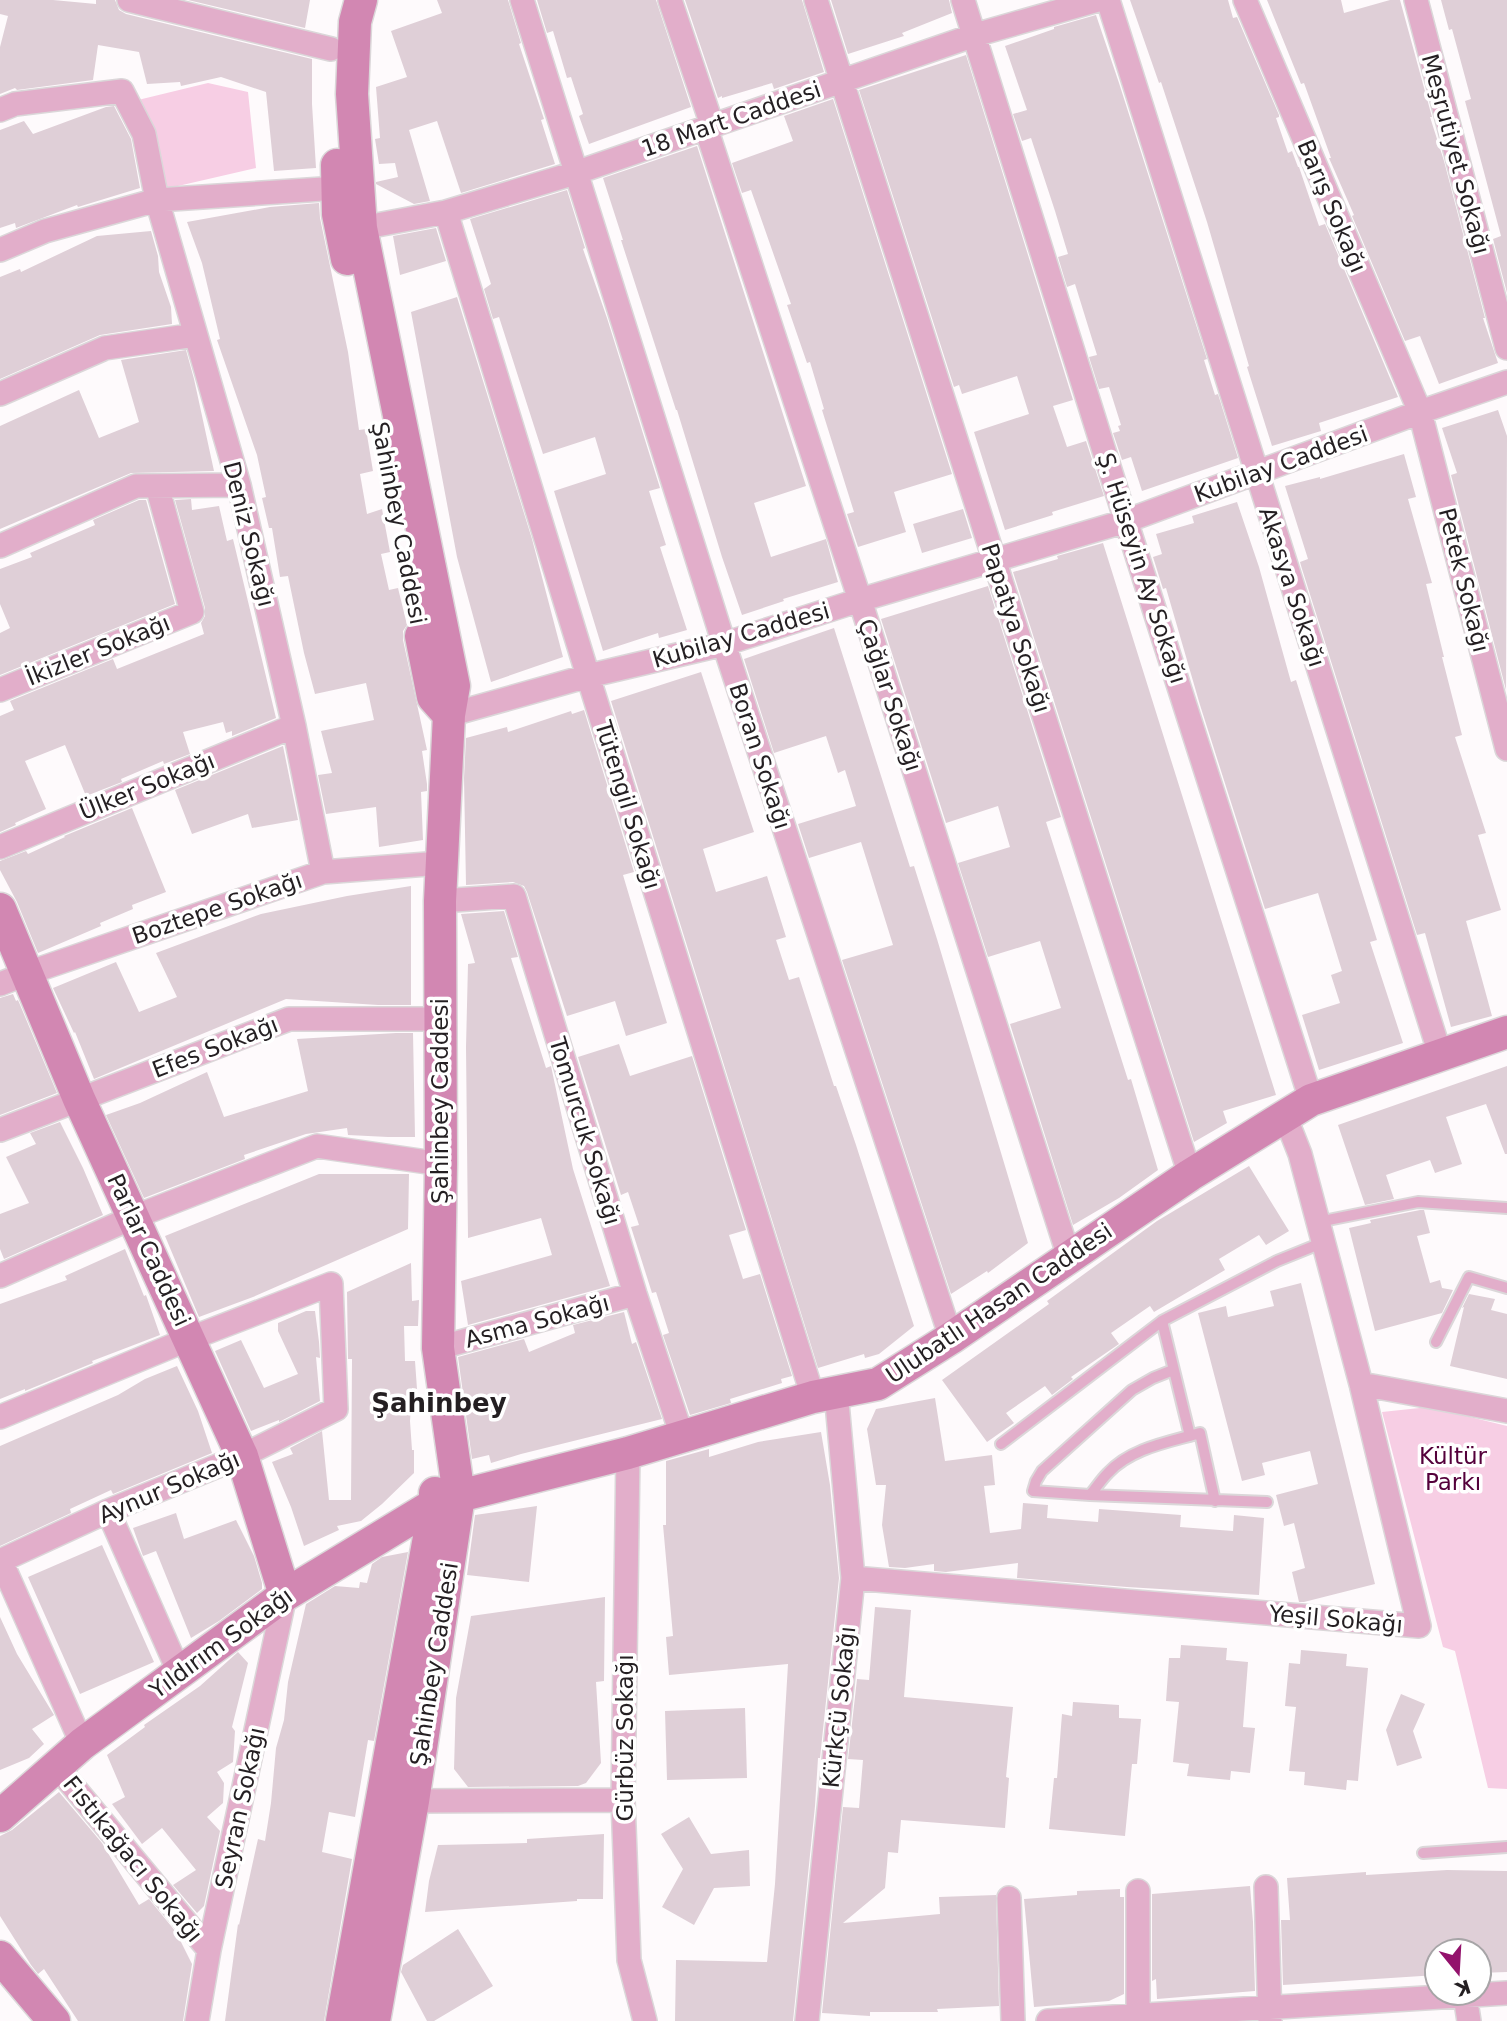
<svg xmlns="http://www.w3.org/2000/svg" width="1507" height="2021" font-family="'DejaVu Sans',sans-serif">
	<rect width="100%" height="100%" fill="#fefafc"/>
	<!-- green -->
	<path fill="#f7cee4" d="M208 83 248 92 256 168 165 189 138 100Z
		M1429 1407 1507 1426V1789L1488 1788 1455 1651 1443 1647 1382 1412Z"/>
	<!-- building -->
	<path fill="#dfcfd7" d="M0 0H53L96 4V0H115L119 10 126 14 312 59V104L316 168 274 171 266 92 221 77 181 86 180 82 147 84 139 52 98 45 93 80 17 90 15 88 0 94V47L8 16 0 14Z
		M188 0H310L305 28Z
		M437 0H508L521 43 519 44 544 119 541 120 555 164 461 193 437 121 409 130 430 201 414 204 376 184V182L398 177 395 163 379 164 375 139 380 138 376 87 407 77 391 31 442 13Z
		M537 0H656L691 107 589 144 579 116 583 114 571 77 567 78 553 31 547 33Z
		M685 0H802L824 72 774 89 772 83 722 98V96L718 98Z
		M831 0H949L952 13 902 33 904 36 848 54Z
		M1130 0H1228L1233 18 1237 17 1279 115V117L1276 118 1288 153 1292 151 1298 167H1299L1319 226 1325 224 1398 397 1319 423 1321 431 1272 446 1247 367 1249 366 1207 222 1161 82 1159 83Z
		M1267 0H1341L1344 13 1390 0H1400L1432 117H1430L1444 161 1485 318H1483L1498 363 1439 384 1420 336 1405 341 1352 216 1354 215 1329 158H1331L1304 83 1301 84Z
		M1441 0H1507V293L1493 239 1501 236 1465 101 1471 99 1452 29 1449 30Z
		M1096 15 1119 83 1207 359 1204 360 1215 395 1218 394 1238 458 1142 491 1131 457 1122 460 1113 433 1120 431 1118 426 1121 425 1109 387 1099 389 1089 357 1097 355 1075 284 1067 287 1058 257 1068 254 1055 211 1031 138 1022 141 1013 114 1027 110 1005 46 1054 29V27Z
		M966 55 1073 400 1053 406 1067 447 1086 441 1104 496 1052 512 1053 515 1005 530 974 432 1029 414 1017 376 962 394 959 385 954 387 859 90Z
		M833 99 952 474 894 492 906 532 858 547 847 514 854 512 822 410 824 409 810 362 807 363 787 305 791 304 751 190 742 193 732 163 793 141 784 116Z
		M114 106 131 139 140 188 78 207 77 205 16 228 15 223 0 228V130L24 121 33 134 106 107Z
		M697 146 806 486 754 503 771 557 826 539 838 582 783 599 784 601 742 615 722 557 677 410H676L621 240H623L603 178Z
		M567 190 585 248 583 249 607 318 660 488 649 491 666 545 660 547 687 630 659 638 658 633 603 651 554 491 606 474 595 437 543 454 499 317 493 319 484 289 491 284 470 219Z
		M319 203 320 218 348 352 359 430 366 429 373 471 360 474 367 514 382 509 390 552 381 554 389 590 398 588 407 625 403 631V640L427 750 422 751 427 784V791L421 792 423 840 379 847 376 807 326 814 318 775 332 773 321 731 374 720 366 683 315 694 304 653 288 576 280 577 272 528H269L262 498 266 497 257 455 217 340 220 339 202 263 187 222 270 207Z
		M436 228 446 261 400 275 393 236Z
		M151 231 158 256 159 272 171 307 172 324 100 335 0 379V277L20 269 21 272 97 236Z
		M457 297 532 539 563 657 491 682 457 557 411 312Z
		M186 350 194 379 214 471 131 473 0 529V426L79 390 99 438 139 422 121 360Z
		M1498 410 1507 436 1506 690 1451 475 1457 473 1442 428Z
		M1404 454 1416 497 1408 499 1432 583 1426 584 1444 657H1442L1462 735 1455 737 1486 833 1478 835 1501 910 1466 921 1492 1016 1451 1027 1425 933 1417 935 1302 569 1300 562 1308 559 1285 486 1320 477V479Z
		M191 499 192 510 219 506 227 541 233 539 276 718 232 736V731L226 733 223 722 183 732 190 754 164 764 163 761 121 779 122 782 86 796 65 745 25 761 46 809 15 823 16 825 0 832V716L14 710 10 701 113 659 117 669 204 634 201 623 205 616V608L175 500Z
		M139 500H146L175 604 0 675V633L10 628 0 604V569L32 557 30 553 95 525 93 520Z
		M1237 502 1259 567 1291 682 1296 680 1377 940 1370 942 1403 1043 1319 1070 1302 1015 1340 1003 1331 975 1342 971 1318 893 1265 909 1200 705 1166 588 1163 589 1153 557 1162 554 1156 534 1194 523 1192 516Z
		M963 509 972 538 922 553 913 524Z
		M1103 543 1276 1095 1223 1111 1227 1123 1194 1142 1013 572 1058 559 1057 556Z
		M988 586 1061 817 1046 822 1128 1080 1131 1079 1158 1170 1119 1198 1073 1225 1010 1024 1061 1008 1040 941 988 957 958 863 1010 847 998 806 946 823 881 619Z
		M834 628 910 867 914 866 937 939 1028 1243 988 1273 987 1271 951 1294 842 960 893 945 861 842 809 858 798 824 856 806 845 770 838 773 826 736 774 753 744 659Z
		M701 672 754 832 703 849 716 892 767 876 786 937 776 940 789 980 799 977 834 1086H836L856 1145 914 1326 879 1354 865 1358 864 1354 818 1368 611 701Z
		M584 710 634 872 623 875 667 1023 626 1036 615 1001 567 1016 527 892 524 886 513 882 466 885 464 778 466 738 507 727 508 732 571 711 572 714Z
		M283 746 298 820 252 828 248 814 192 834 175 790Z
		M132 808 166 892 132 905 133 909 100 923 101 926 38 953 17 902 0 870V861L26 851 28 854 65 837 64 836Z
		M411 886V1005H378L286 999 94 1079 75 1032 74 1033 53 988 116 962 139 1012 177 997 156 953 261 914 347 896Z
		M504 911 518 957 511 958 546 1068 551 1066 573 1169 610 1286 468 1325 461 1281 552 1255 541 1218 468 1238 466 1047 468 964 475 963 461 914Z
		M13 994 16 1001 18 1000 57 1093 0 1115V998Z
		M396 1033H413L415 1137H388L348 1135 347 1128 306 1134 244 1155 245 1159 144 1198 106 1115 140 1103 207 1072 224 1117 308 1091 297 1039Z
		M619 1044 630 1076 692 1056 746 1230 729 1235 743 1279 760 1274 792 1376 781 1379 782 1383 730 1399 731 1403 690 1415 663 1335 669 1333 656 1292 652 1293 631 1227 639 1225 628 1192 621 1195 578 1057Z
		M1507 1066V1154H1505L1486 1104 1446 1117 1462 1164 1435 1173 1430 1160 1386 1175 1394 1199 1365 1205 1338 1125Z
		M60 1122 83 1168 103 1215 4 1259 0 1249V1214L29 1203 6 1157 36 1144 30 1133Z
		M1249 1166 1289 1231 1266 1245 1259 1235 1219 1259 1225 1270 1154 1312 1150 1306 1111 1333 1119 1344 1071 1377 1073 1379 1052 1395 1045 1386 1006 1413 1014 1423 987 1442 942 1380 1049 1304 1047 1301 1157 1221Z
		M319 1174H409L408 1229 253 1297 199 1317 165 1236Z
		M1420 1210H1424L1430 1233 1417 1236 1430 1283 1440 1280 1442 1288 1453 1290 1442 1313 1375 1331 1349 1228 1371 1223 1370 1220Z
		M125 1249 144 1296 146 1295 160 1335 92 1361 93 1363 25 1391V1389L0 1399V1304L67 1280 65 1276Z
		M411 1263 412 1301 419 1300 418 1326H404L405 1361H415L417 1389 412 1388 410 1421 412 1450H414V1473L382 1504 361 1521 337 1526 339 1530 304 1546 291 1507 272 1462 293 1454 290 1448 322 1431 329 1500H351L352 1359H348L347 1292Z
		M1301 1283 1375 1584 1304 1602H1299L1292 1572 1305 1568 1294 1523 1284 1526 1276 1495 1318 1484 1310 1451 1262 1463 1265 1475 1242 1481 1198 1313 1226 1306 1228 1317 1274 1306 1270 1291Z
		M1469 1294 1495 1299 1491 1310 1507 1314V1379L1450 1366 1464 1307 1462 1308Z
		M306 1311H315L319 1342 320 1358 316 1357 320 1401 279 1422V1420L251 1431 215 1351 241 1340 264 1388 298 1374 278 1331V1323Z
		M624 1312 632 1344 636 1342 662 1419 521 1454 491 1463 489 1455 472 1459 458 1357 524 1339 529 1352 575 1333 573 1325Z
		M177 1366 198 1411 212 1453 113 1494 111 1490 70 1509 71 1513 0 1546V1446L118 1395 145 1379Z
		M935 1398 945 1461 992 1455 995 1485 984 1486 990 1533 1021 1529 1023 1503 1048 1505 1047 1518 1098 1522 1099 1509 1181 1515 1180 1527 1233 1531 1234 1515 1264 1518 1259 1595 1127 1587 1017 1578 1018 1563 946 1572 934 1571V1564L905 1568 889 1567 882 1525 886 1485H876L867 1429 876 1409Z
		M821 1432 830 1485 839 1578 820 1758H818L815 1806 793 2021H675L676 1960 767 1962 775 1884 788 1664 669 1675 666 1637 673 1636 663 1525H666V1461L709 1449V1457L758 1442Z
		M537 1506 529 1582 467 1575 475 1515Z
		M176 1513 184 1539 236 1520 254 1556 262 1583V1589L219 1621 191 1638 156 1551 143 1556 133 1528Z
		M102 1545 154 1662 80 1694 28 1577Z
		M408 1552 374 1741 368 1740 355 1817 329 1812 322 1852 352 1859 324 2021H225L238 1924 239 1925 258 1839 265 1841 271 1803 276 1748 284 1720 288 1682 306 1604 335 1586 359 1588 360 1582 367 1583 372 1564 382 1557Z
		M605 1597 604 1681 596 1682 601 1763 586 1783 578 1786 468 1787 454 1769 456 1698 471 1616Z
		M875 1607 911 1610 904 1697 1013 1707 1006 1777 1009 1778 1005 1828 901 1820 898 1853 888 1852 885 1888 843 1923 940 1914 939 1897 996 1895 999 2006 937 2009 938 2012H870V2016L822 2013 843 1807 859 1808 863 1760 848 1759 857 1679 869 1680Z
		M0 1617 17 1654 54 1715 32 1729 44 1744 29 1758 0 1770Z
		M1181 1645 1227 1648 1226 1660 1248 1662 1243 1727 1255 1728 1250 1773 1231 1771 1230 1780 1187 1776 1189 1764 1173 1762 1179 1702 1166 1701 1169 1658H1180Z
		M1301 1650 1347 1654 1346 1666 1368 1668 1358 1781 1347 1780 1346 1790 1304 1785 1305 1772 1289 1771 1296 1707 1285 1706 1289 1663 1300 1664Z
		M238 1652 248 1663 232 1727 235 1731 233 1762 217 1772 224 1783 223 1803 207 1817 220 1831 204 1906 197 1913 173 1885 196 1870 162 1828 142 1844 112 1804 125 1797 107 1755 145 1727 144 1725 200 1686Z
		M1401 1694 1425 1704 1413 1731 1422 1758 1397 1766 1386 1730Z
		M1073 1702 1119 1705V1718L1141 1719 1137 1764H1132L1125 1836 1049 1829 1054 1778H1057L1062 1714 1072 1716Z
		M745 1708 747 1778 667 1780 665 1711Z
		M59 1792 102 1843 139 1905 149 1899 176 1932 192 1964 183 2021H78L44 1969 38 1974 31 1965 0 1916V1836L12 1830Z
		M689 1817 711 1854 749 1850 750 1886 714 1888 694 1925 662 1907 683 1869 661 1834Z
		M604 1834 603 1899H577V1901L425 1912 429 1881 438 1845 527 1843V1839Z
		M1447 1870 1507 1871V1972L1479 1973V1951H1437V1975L1283 1985 1281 1920H1290L1287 1878 1366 1872V1875Z
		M1250 1886 1253 1922 1255 1991 1157 1999 1156 1979 1152 1981V1894Z
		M1120 1889V1897H1124V1994L1109 2001 1034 2007 1024 1899 1077 1895V1891Z
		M458 1929 493 1986 434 2021H427L401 1972 403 1965Z"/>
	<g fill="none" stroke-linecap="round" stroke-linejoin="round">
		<!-- lane casing -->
		<g stroke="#dbd7d9" stroke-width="14">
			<path id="lane" d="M1318 1222 1418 1202 1507 1208
				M1162 1321 1190 1436
				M1436 1342 1469 1277 1507 1288
				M1173 1370 1153 1378 1132 1390 1042 1471 1036 1481 1033 1491 1090 1495 1267 1502
				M1001 1444 1162 1321 1277 1261 1324 1242
				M1090 1495C1096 1488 1101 1480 1108 1473 1131 1448 1169 1442 1200 1433L1215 1501
				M1423 1853 1507 1847"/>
		</g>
		<!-- street casing -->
		<g stroke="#dbd7d9" stroke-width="26">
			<path id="street" d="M129 0 331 49
				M522 0 724 644 951 1338
				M670 0 710 119 708 134 860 600 1069 1257
				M816 0 1190 1175
				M963 0 1126 521 1311 1100
				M1108 0 1440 1054
				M1245 0 1420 412 1507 749
				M1416 0 1507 348
				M0 110 15 104 122 91 144 134 157 200 239 485 294 726 323 872
				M446 212 588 676 813 1397
				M361 228 446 212 575 173 975 35 1098 0
				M0 250 45 231 157 200 338 188
				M0 394 105 348 195 335
				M0 546 136 486 239 485
				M0 690 192 612 157 486
				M449 715 588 676 724 644 860 600 1126 521 1420 412 1507 382
				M0 847 294 726
				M440 901 514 896 635 1294 682 1436
				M0 984 28 973 323 872 441 863
				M0 1130 289 1019H440
				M0 1276 134 1217 317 1146 441 1164
				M438 1348 635 1294
				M1361 1384 1507 1411
				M0 1417 189 1339 331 1284 336 1409 242 1456 108 1511 0 1561
				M628 1453 623 1800 629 1960 645 2021
				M108 1511 179 1672
				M1 1561 82 1744
				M853 1578 1419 1626 1361 1384 1300 1154 1285 1116
				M57 1767 209 1950
				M413 1801 623 1800
				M1266 1887 1270 2021
				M1138 1891V2021
				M1009 1898 1013 2021
				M1465 1996 1469 2021
				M197 2021 209 1950 285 1595
				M807 2021 853 1578 836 1392
				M1048 2021 1507 1993"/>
		</g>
		<!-- secondary casing -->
		<g stroke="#dbd7d9" stroke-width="35">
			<path id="secondary" d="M361 0 355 22 352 94 361 228 454 686 449 715 440 901 441 1164 438 1348 459 1496 413 1801 374 2021
				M337 165 338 214 347 259
				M421 636 433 697 449 715
				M0 909 79 1099 242 1456 285 1595
				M0 1816 82 1744 285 1595 435 1504 459 1496 628 1453 813 1397 878 1384 951 1338 1190 1175 1311 1100 1507 1032
				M0 1957 54 2021
				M342 2021 435 1504V1493"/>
		</g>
		<!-- lane -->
		<use href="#lane" stroke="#e2aeca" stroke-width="10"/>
		<!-- street -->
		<use href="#street" stroke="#e2aeca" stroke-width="23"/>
		<!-- secondary -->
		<use href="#secondary" stroke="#d287b2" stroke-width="32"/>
	</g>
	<g text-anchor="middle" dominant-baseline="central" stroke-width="7" stroke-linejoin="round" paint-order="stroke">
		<!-- street labels -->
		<g font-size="23" fill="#241f22" stroke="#fff">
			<text transform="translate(731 119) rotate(-19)">18 Mart Caddesi</text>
			<text transform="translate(1456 154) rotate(75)">Meşrutiyet Sokağı</text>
			<text transform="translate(1332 206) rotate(67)">Barış Sokağı</text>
			<text transform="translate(1281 464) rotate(-20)">Kubilay Caddesi</text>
			<text transform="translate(399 523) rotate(79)">Şahinbey Caddesi</text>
			<text transform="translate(249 534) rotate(76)">Deniz Sokağı</text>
			<text transform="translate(1142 568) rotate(72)">Ş. Hüseyin Ay Sokağı</text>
			<text transform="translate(1464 580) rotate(76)">Petek Sokağı</text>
			<text transform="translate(1292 587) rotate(72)">Akasya Sokağı</text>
			<text transform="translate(1016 628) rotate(72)">Papatya Sokağı</text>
			<text transform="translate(741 635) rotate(-16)">Kubilay Caddesi</text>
			<text transform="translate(98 650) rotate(-22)">İkizler Sokağı</text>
			<text transform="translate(890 695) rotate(72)">Çağlar Sokağı</text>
			<text transform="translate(760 756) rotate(72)">Boran Sokağı</text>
			<text transform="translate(147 786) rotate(-22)">Ülker Sokağı</text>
			<text transform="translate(628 805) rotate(73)">Tütengil Sokağı</text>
			<text transform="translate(217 908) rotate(-19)">Boztepe Sokağı</text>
			<text transform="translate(215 1047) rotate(-21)">Efes Sokağı</text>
			<text transform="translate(440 1101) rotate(-90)">Şahinbey Caddesi</text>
			<text transform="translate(585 1131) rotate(73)">Tomurcuk Sokağı</text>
			<text transform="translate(149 1250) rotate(65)">Parlar Caddesi</text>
			<text transform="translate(999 1303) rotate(-34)">Ulubatlı Hasan Caddesi</text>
			<text transform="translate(537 1321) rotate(-15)">Asma Sokağı</text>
			<text transform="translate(169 1487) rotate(-23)">Aynur Sokağı</text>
			<text transform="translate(1336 1619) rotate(5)">Yeşil Sokağı</text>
			<text transform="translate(221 1643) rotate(-36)">Yıldırım Sokağı</text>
			<text transform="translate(434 1664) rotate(-81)">Şahinbey Caddesi</text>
			<text transform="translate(839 1707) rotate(-84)">Kürkçü Sokağı</text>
			<text transform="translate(625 1738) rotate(-90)">Gürbüz Sokağı</text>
			<text transform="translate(240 1808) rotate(-78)">Seyran Sokağı</text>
			<text transform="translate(133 1859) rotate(51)">Fıstıkağacı Sokağı</text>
		</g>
		<!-- park labels -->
		<g font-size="23" fill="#54003b" stroke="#fff">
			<text x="1453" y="1456">Kültür<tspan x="1453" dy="26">Parkı</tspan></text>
		</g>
		<!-- quarter labels -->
		<g font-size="26" font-weight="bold" fill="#241f22" stroke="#fff">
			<text x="439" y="1403">Şahinbey</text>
		</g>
	</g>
	<!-- north arrow -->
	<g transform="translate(1458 1972) rotate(162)"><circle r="33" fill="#ffffff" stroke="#a7a5a7" stroke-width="2"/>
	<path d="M0-5L12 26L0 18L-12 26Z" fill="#93126c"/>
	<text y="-10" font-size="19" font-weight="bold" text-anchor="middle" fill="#241f22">K</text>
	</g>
</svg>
